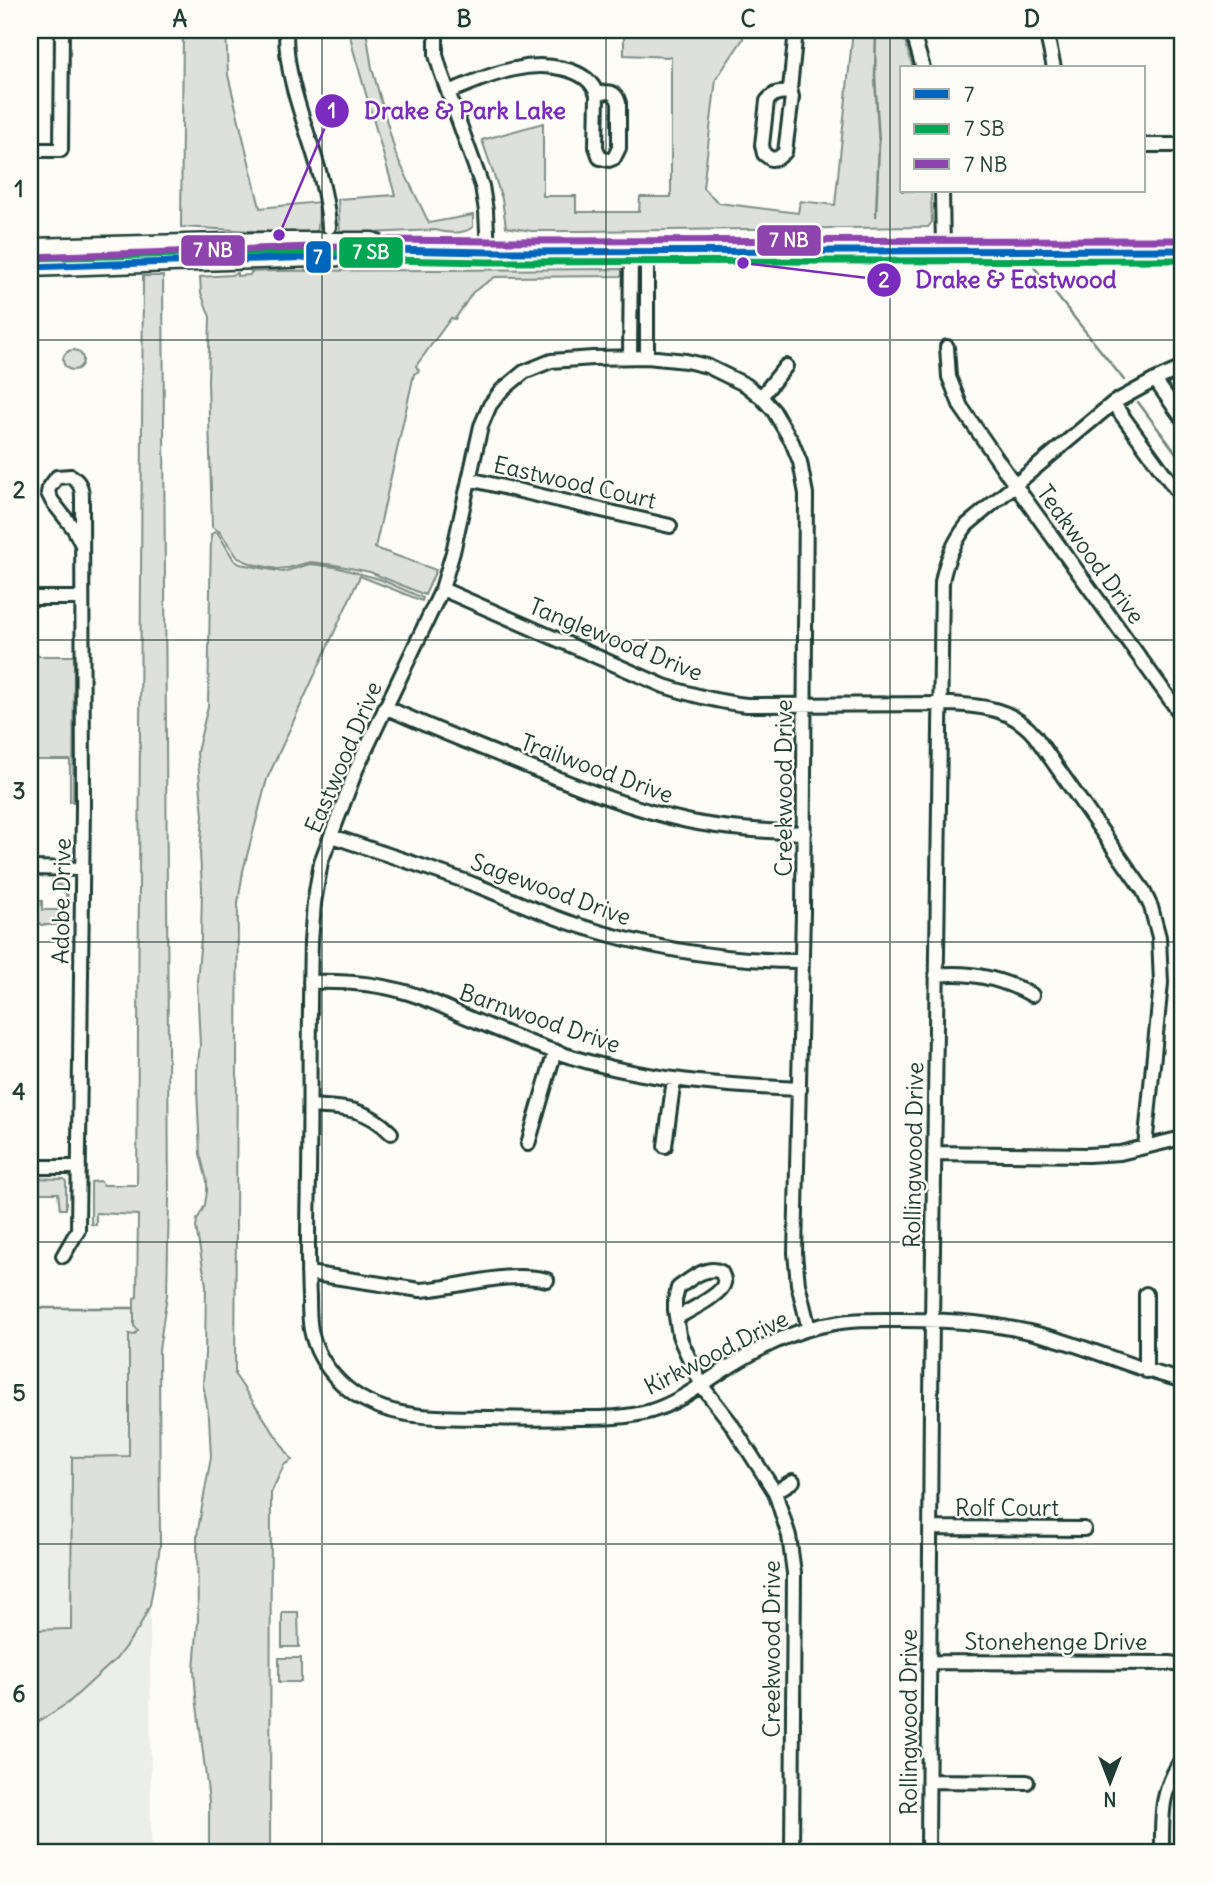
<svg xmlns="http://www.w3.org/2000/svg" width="1212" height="1883" font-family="Delius,sans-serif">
	<rect width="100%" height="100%" fill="#fdfcf7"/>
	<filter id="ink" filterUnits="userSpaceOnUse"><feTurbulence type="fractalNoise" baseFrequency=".0143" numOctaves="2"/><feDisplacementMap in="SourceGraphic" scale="14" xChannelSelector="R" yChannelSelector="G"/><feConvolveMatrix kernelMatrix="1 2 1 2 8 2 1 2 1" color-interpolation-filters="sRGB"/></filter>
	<g filter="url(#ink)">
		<!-- built -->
		<path fill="#eceee9" d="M30 1309H134V1325L138 1330 134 1335H129V1456L72 1537 71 1630H30Z
			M150 1605 151 1853H30V1727L68 1703 139 1628Z"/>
		<!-- green -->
		<path fill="#dde0db" stroke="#7e8e88" stroke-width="2" d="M183 30H226L228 75 260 208 319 202 318 228 317 231 290 233 181 227Z
			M349 30H366L372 68 396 155 429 223 473 215V227C463 235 446 233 435 230L346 234 340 232 338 199 395 195 353 49Z
			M624 30H742L743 39 716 79 703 188 719 203 798 213 800 201 835 205 853 30H902L913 68H902V191H931L932 222 928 227 583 231H532L506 227 502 199 482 140 543 123V196H576V212H639L640 197H671V57L624 55Z
			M622 269V276L495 277 473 292 455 319 451 318 416 366 419 371 414 374 375 548 436 570 425 595 370 572 335 565 310 562 288 568 277 569 252 564 238 558 220 532 212 527 208 381 210 317 201 293 200 277 231 275 237 273V276L250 275 251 272 271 271Z
			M143 276H163L169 1199 167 1295 159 1350 160 1547 150 1605 139 1628 116 1659 68 1703 30 1727V1630L71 1629 72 1457 129 1456V1334L134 1335 138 1330 134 1326V1298L137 1297 138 1215 96 1213V1225L91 1224V1182L100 1181 104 1185H137Z
			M63 360a10 10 0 1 1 20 0a10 10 0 1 1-20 0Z
			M215 532 218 533 234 560 240 564 283 572 310 564 335 567 380 579 423 598 422 601 360 576 267 779 243 871 238 903 235 1375 292 1460 284 1465 271 1493 270 1853H209V1801L196 1697 194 1669 198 1621 197 1535 211 1457 209 1417 203 1384 205 1354 206 1285 196 1227 197 1220 205 1205 207 1192V1181L200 1154 197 1088V1070L200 1046 197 981 201 938 202 888 200 853 203 815 197 752 208 706 211 534Z
			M30 656H74L73 802H70V760H30Z
			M52 880H66L68 882 67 912H65V923L60 925H41L38 922V901H42V910H66V892L62 891 60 885H52Z
			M30 1178 64 1179 66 1182V1209H60L58 1193H30Z
			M282 1612H298L299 1647H282Z
			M279 1658H301V1682H279Z"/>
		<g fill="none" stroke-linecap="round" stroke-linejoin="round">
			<!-- stream -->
			<path stroke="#75877f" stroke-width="2.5" d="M876 216 879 144 875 76 876 30
				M1034 267 1124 380
				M1138 402 1182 461
				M30 1308H132"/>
			<!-- street casing -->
			<g stroke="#1f3d34" stroke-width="18">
				<path id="street" d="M286 30C285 99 325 157 329 227
					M436 30V55L441 72 482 186 486 211 488 252
					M912 30 923 68
					M1046 30 1054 68
					M448 92C470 84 492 73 515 69 541 63 588 65 597 95L596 147 600 158 609 160 614 158 619 148V103C616 91 607 90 597 95
					M791 93C780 92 774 92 767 101L762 145 764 154 771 159 778 158 785 152 792 97 790 89 796 30
					M1144 145H1182
					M30 150H61L62 30
					M942 191 943 250
					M947 347 949 377 961 407 1015 485 1182 716
					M630 357 631 251
					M647 357V251
					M1155 380 1182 418
					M761 397 786 366
					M1113 403 1182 498
					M469 479 670 526
					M442 589 664 686C692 695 718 702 747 705L951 704C984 706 1013 709 1035 736L1143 890 1151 907 1159 937 1161 983 1145 1147
					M30 598H82
					M385 707C433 729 481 747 529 767 581 788 632 809 687 821 725 829 765 831 804 833
					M332 836C381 853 430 868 478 886 511 899 543 914 577 925 651 949 725 961 802 961
					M30 868 82 869
					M936 975C970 971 1001 978 1032 995
					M310 982C342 981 374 983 405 992 427 998 448 1009 469 1018 508 1034 548 1051 589 1062 657 1081 729 1086 800 1089
					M310 1106C343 1108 366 1107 391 1133
					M528 1144 555 1051
					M665 1146 674 1079
					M934 1153 1088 1155 1120 1153 1182 1138
					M30 1167H79
					M63 1256 78 1230 83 805 82 498C82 488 80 482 71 476L57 477 49 488 48 493 52 501 74 529 81 543
					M308 1273 420 1290C461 1288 505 1270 547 1280
					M678 1317C688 1311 722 1295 724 1283 725 1279 723 1276 721 1272 707 1265 690 1279 678 1288L675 1300V1310L679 1335 682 1343 702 1386 730 1422 775 1492 789 1536 794 1573 792 1853
					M809 1329 798 1284 795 1253 803 912 806 494 800 462 792 442 773 410 761 397 746 385 707 366 686 361 647 357 593 358 551 361 524 372 501 391 490 405 481 426 453 552 442 589 356 770 321 862 314 903 311 942C309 1020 310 1099 309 1177 308 1217 307 1257 309 1297 309 1308 309 1319 311 1330 315 1351 325 1367 340 1382 380 1422 439 1417 491 1418 520 1419 549 1419 578 1418 603 1418 626 1418 651 1411 677 1403 698 1387 721 1372 753 1351 792 1330 830 1324 854 1319 879 1320 903 1320 953 1320 1001 1323 1049 1337 1094 1349 1136 1370 1182 1380
					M1146 1371V1294
					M775 1492 793 1481
					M930 1528 1084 1529
					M930 1662 1171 1663 1182 1666
					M929 1781 1027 1782
					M928 1853 931 1397 942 582C946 560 953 543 967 525L1113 403 1155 380 1182 368
					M1162 1853C1162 1814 1160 1793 1182 1759"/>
			</g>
			<!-- secondary casing -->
			<g stroke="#1f3d34" stroke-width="23">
				<path id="secondary" d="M30 248 268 242H372L389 250
					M30 267 372 255 389 250 488 252 1182 250"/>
			</g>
			<!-- street -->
			<use href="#street" stroke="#fdfcf7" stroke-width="12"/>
			<!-- secondary -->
			<use href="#secondary" stroke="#fdfcf7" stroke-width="18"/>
			<!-- bus-1 casing -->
			<g stroke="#fdfcf7" stroke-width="12">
				<path id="bus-1" d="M30 267 372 255 389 250 488 252 1182 250"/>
			</g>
			<!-- bus-2 casing -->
			<g stroke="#fdfcf7" stroke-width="12">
				<path id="bus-2" d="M30 258 268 252H370L388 260 488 262 1182 260"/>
			</g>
			<!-- bus-3 casing -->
			<g stroke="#fdfcf7" stroke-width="12">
				<path id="bus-3" d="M30 257 370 245 389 240 488 241 1182 240"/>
			</g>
			<!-- bus-1 -->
			<use href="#bus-1" stroke="#0065bd" stroke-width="7"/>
			<!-- bus-2 -->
			<use href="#bus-2" stroke="#00a651" stroke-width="7"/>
			<!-- bus-3 -->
			<use href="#bus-3" stroke="#8e44ad" stroke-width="7"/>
		</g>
	</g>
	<!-- grid -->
	<path fill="none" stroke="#1f3d34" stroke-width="2" stroke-opacity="0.55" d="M322 30V1853M606 30V1853M890 30V1853M30 340H1182M30 640H1182M30 942H1182M30 1242H1182M30 1544H1182"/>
	<g text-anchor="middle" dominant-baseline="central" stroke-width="5" stroke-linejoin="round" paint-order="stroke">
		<!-- street labels -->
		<g font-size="23" fill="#1f3d34" stroke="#fdfcf7">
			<text transform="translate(575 482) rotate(13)">Eastwood Court</text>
			<text transform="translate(1091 554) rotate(54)">Teakwood Drive</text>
			<text transform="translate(616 639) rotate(22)">Tanglewood Drive</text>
			<text transform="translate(343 757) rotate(-67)">Eastwood Drive</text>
			<text transform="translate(597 768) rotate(20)">Trailwood Drive</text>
			<text transform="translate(783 788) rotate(-90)">Creekwood Drive</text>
			<text transform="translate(551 889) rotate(20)">Sagewood Drive</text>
			<text transform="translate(61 901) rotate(-89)">Adobe Drive</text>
			<text transform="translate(540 1018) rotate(19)">Barnwood Drive</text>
			<text transform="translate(913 1155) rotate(-89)">Rollingwood Drive</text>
			<text transform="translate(716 1352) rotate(-27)">Kirkwood Drive</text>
			<text x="1007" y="1507">Rolf Court</text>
			<text x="1056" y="1641">Stonehenge Drive</text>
			<text transform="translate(771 1649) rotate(-90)">Creekwood Drive</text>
			<text transform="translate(908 1722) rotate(-90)">Rollingwood Drive</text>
		</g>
	</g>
	<!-- callouts -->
	<path fill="none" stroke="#7b2cbf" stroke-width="2.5" d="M279 235L332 111M743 263L884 280"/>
	<g fill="#7b2cbf" stroke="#fdfcf7" stroke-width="2.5">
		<circle cx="279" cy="235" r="7"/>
		<circle cx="743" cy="263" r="7"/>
		<circle cx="332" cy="111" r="18"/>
		<circle cx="884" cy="280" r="18"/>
	</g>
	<g font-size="21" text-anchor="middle" font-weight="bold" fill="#fff">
		<text x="332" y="118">1</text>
		<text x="884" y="287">2</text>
	</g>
	<g font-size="24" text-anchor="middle" font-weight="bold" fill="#7b2cbf" stroke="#fdfcf7" stroke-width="5" stroke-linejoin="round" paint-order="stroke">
		<text x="465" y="119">Drake &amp; Park Lake</text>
		<text x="1016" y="288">Drake &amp; Eastwood</text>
	</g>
	<g stroke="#fdfcf7" stroke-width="2.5">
		<rect x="756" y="224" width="66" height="33" rx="7" fill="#8e44ad"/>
		<rect x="180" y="234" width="66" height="33" rx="7" fill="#8e44ad"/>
		<rect x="338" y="236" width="66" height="33" rx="7" fill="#00a651"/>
		<rect x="305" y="240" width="27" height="34" rx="7" fill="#0065bd"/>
	</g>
	<g font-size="19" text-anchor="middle" font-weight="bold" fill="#fff">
		<text x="789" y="247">7 NB</text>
		<text x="213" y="257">7 NB</text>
		<text x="371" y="259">7 SB</text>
		<text x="318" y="264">7</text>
	</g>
	<!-- margin -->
	<rect width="1212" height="1883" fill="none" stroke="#fdfcf7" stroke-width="77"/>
	<!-- legend -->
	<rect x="900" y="66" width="245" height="126" fill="#fdfcf7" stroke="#a4b0a9" stroke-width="2"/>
	<rect x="914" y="89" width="35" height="10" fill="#0065bd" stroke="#a4b0a9" stroke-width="2"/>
	<text x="964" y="102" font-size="21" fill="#1f3d34">7</text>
	<rect x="914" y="124" width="35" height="10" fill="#00a651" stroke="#a4b0a9" stroke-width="2"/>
	<text x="964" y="136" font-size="21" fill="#1f3d34">7 SB</text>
	<rect x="914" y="159" width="35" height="10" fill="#8e44ad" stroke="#a4b0a9" stroke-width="2"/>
	<text x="964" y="172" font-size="21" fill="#1f3d34">7 NB</text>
	<!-- north arrow -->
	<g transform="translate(1110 1782) rotate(180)" stroke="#fdfcf7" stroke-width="5" paint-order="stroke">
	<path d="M0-5L12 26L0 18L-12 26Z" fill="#1f3d34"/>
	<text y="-10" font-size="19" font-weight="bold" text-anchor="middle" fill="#1f3d34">N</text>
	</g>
	<rect x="38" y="38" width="1136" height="1806" fill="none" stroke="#1f3d34" stroke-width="2.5"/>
	<g font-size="23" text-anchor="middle" font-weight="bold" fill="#1f3d34">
		<text x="180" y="27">A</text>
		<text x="464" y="27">B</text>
		<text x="748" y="27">C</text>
		<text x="1032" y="27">D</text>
		<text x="19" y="197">1</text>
		<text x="19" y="498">2</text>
		<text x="19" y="799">3</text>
		<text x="19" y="1100">4</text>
		<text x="19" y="1401">5</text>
		<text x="19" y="1702">6</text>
	</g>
</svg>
